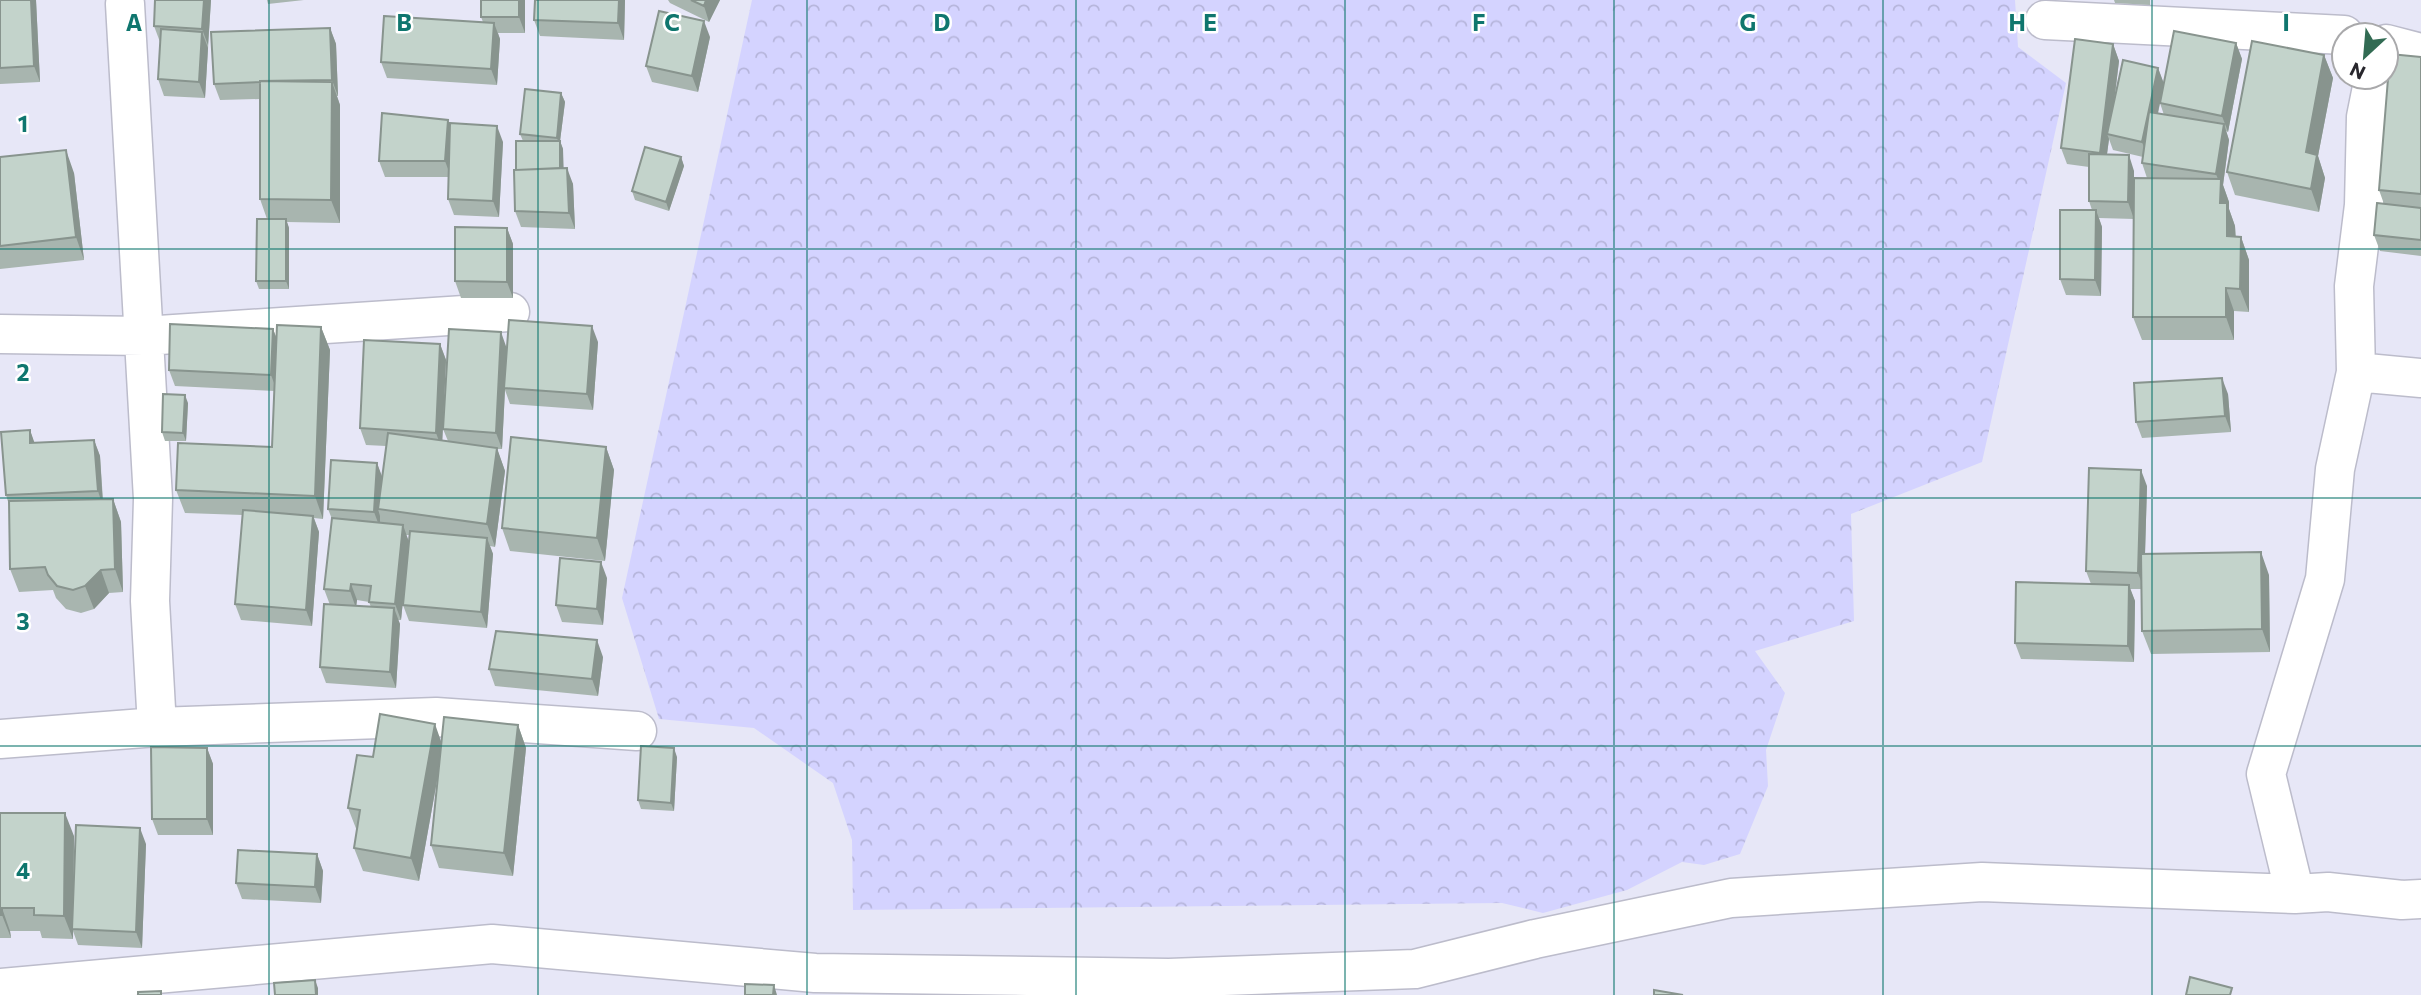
<svg xmlns="http://www.w3.org/2000/svg" width="2421" height="995" font-family="Commissioner,sans-serif">
	<defs>
		<pattern id="forest-crowns" width="20" height="18" patternUnits="userSpaceOnUse" patternTransform="scale(1.75)"><rect width="20" height="18" fill="#d4d3ff"/><path d="M2 6a3 3 0 1 1 6 0M12 15a3 3 0 1 1 6 0" fill="none" stroke="#b6b5db"/></pattern>
	</defs>
	<rect width="100%" height="100%" fill="#e7e7f7"/>
	<!-- forest -->
	<path fill="url(#forest-crowns)" d="M752 0H2015L2018 47 2066 83 1982 462 1851 514 1854 621 1755 651 1785 693 1766 750 1768 786 1740 854 1704 865 1682 862 1627 890 1543 913 1502 903 853 910 852 840 833 783 754 728 659 719 622 598Z"/>
	<g fill="none" stroke-linecap="round" stroke-linejoin="round">
		<!-- street casing -->
		<g stroke="#bcbccb" stroke-width="41">
			<path id="street" d="M2045 20 2344 35
				M2386 44 2421 53
				M0 334 144 336 510 312
				M2356 372 2421 378
				M157 727 436 717 637 731
				M0 739 157 727 150 601 153 499 125 4
				M2295 894 2266 774 2325 579 2335 469 2356 372 2354 286 2364 205 2366 117 2374 77
				M0 988 492 944 815 973 1169 978 1415 969 1535 939 1731 898 1982 882 2295 894 2328 892 2402 900 2421 899"/>
		</g>
		<!-- street -->
		<use href="#street" stroke="#fff" stroke-width="38"/>
	</g>
	<!-- wall -->
	<path fill="#a8b5af" fill-rule="evenodd" d="M0 0H36L40 82 0 84Z
		M211 0 205 98 164 96 158 79 160 42 154 26Z
		M267 0H304L268 4Z
		M481 0H525V33H498L500 39 497 85 387 78 381 62 483 22 481 17Z
		M535 0H625L624 40 540 36 534 20Z
		M668 0H720L709 22 670 3Z
		M2114 0H2150V5L2115 3Z
		M330 28 336 44 338 96H337L340 105V223L287 222 289 228V289H259L256 281 267 219 260 199V99L220 100 214 84Z
		M710 37 698 92 652 82 646 66Z
		M2236 43 2242 59 2228 132 2226 131 2229 140 2223 185 2229 202V209L2235 226 2236 237H2241L2249 260V312L2234 311V340H2142L2133 317 2134 219 2099 218 2102 227 2101 296 2066 295 2060 279 2092 210 2089 201V167L2067 164 2061 148 2113 44 2119 61 2114 103 2158 68 2164 84ZM2163 87 2160 103 2164 115 2158 114ZM2109 139 2113 150 2143 157 2142 163 2147 178H2134V171L2107 154Z
		M2324 55 2333 78 2318 156 2325 178 2319 212 2235 195 2227 172Z
		M2421 57V256L2380 251 2374 235 2384 204 2379 190Z
		M561 93 565 102 560 141 563 149V168L573 184 575 229 521 227 515 211 516 170 523 141 520 134Z
		M450 126 503 142 499 217 454 215 448 199V177H385L379 161Z
		M0 157 74 173 84 260 0 269Z
		M681 157 684 166 669 211 635 200 632 191Z
		M507 228 513 244V298H461L455 281Z
		M321 327 330 350 323 519 314 518 319 532 312 626 241 620 235 604 243 515 185 513 176 490 272 447 275 391 175 386 169 370 273 329 277 339Z
		M598 342 593 410 510 404 505 390 502 449H497L505 471 495 547 490 546 493 554 487 628 409 621 403 605 409 535H406L409 542 401 620H398L400 624 396 688 326 683 320 667 330 605 324 589 332 519 328 509 377 463 382 478 386 446 366 445 360 428 440 344 446 360 442 440 448 441 443 429 507 348ZM357 600 369 602 371 607 356 606Z
		M2228 394 2231 432 2142 438 2136 422Z
		M188 403 186 441H165L162 432Z
		M30 430 34 443 94 440 100 456 103 500 113 499 121 522 123 592 109 593 94 609 81 613 66 609 56 598 53 590 19 592 10 569 9 505 6 495Z
		M606 447 614 470 605 561 510 551 502 528Z
		M2147 486 2145 553 2269 575 2270 652 2151 654 2142 631V589H2130L2135 601 2134 662 2021 659 2015 643 2091 584 2086 571Z
		M607 578 603 625 562 622 556 605Z
		M603 657 598 696 495 686 489 669Z
		M518 725 526 748 513 876 439 868 431 845 438 775 419 881 363 871 354 848 357 831 348 808 373 757Z
		M207 748 213 764V835H158L152 819Z
		M677 757 674 811 641 809 638 800Z
		M0 813 74 836 73 898 146 844 142 948 78 945 73 931V939L42 938 40 931H10L11 938H0Z
		M317 854 323 871 321 903 242 899 236 883Z"/>
	<!-- shaded-wall -->
	<path fill="#88948e" d="M31 0H36L40 82 34 66Z
		M204 0H211L208 45 202 29Z
		M519 0H525V33L519 17Z
		M619 0H625L624 40 618 23Z
		M706 0H720L709 22 704 6Z
		M704 21 710 37 698 92 692 76Z
		M494 23 500 39 497 85 491 69Z
		M330 28 336 44 338 96 332 80Z
		M202 32 208 48 205 98 199 82Z
		M2236 43 2242 59 2228 132 2222 116Z
		M2113 44 2119 61 2110 134H2107L2109 139 2105 169 2100 153Z
		M2324 55 2333 78 2318 156 2325 178 2319 212 2311 189 2306 152Z
		M2158 68 2164 84 2148 158 2142 142Z
		M332 82 340 105V223L331 200Z
		M561 93 565 102 560 141 563 149 564 179 560 171V147L557 138Z
		M448 120 454 136 451 177 445 161Z
		M2224 124 2229 140 2223 185 2229 202V209L2235 226 2236 259 2227 236 2220 203 2221 187 2216 174Z
		M497 126 503 142 499 217 493 201Z
		M66 150 74 173 84 260 76 237Z
		M2129 155 2134 171V219L2128 202Z
		M681 157 684 166 669 211 666 202Z
		M567 168 573 184 575 229 569 213Z
		M2096 210 2102 227 2101 296 2095 280Z
		M286 219 289 228V289L286 281Z
		M507 228 513 244V298L507 282Z
		M2241 237 2249 260V312L2240 289Z
		M2226 288 2234 311V340L2226 317Z
		M592 326 598 342 593 410 587 394Z
		M321 327 330 350 323 519 315 496Z
		M273 329 279 345 277 391 271 375Z
		M501 332 507 349 502 449 496 433Z
		M440 344 446 360 442 449 436 433Z
		M2222 378 2228 394 2231 432 2225 416Z
		M185 395 188 403 186 441 183 433Z
		M30 430 36 447 30 443Z
		M94 440 100 456 103 507 98 491Z
		M606 447 614 470 605 561 597 538Z
		M497 448 505 471 495 547 487 524Z
		M377 463 383 479 378 509 380 516V528L374 512Z
		M2141 470 2147 486 2144 589 2138 573Z
		M113 499 121 522 123 592 115 569Z
		M313 516 319 532 312 626 306 610Z
		M403 525 409 542 401 620 395 604Z
		M487 538 493 554 487 628 481 612Z
		M2261 552 2269 575 2270 652 2262 629Z
		M601 562 607 578 603 625 597 609Z
		M101 570 109 593 94 609 85 586Z
		M351 584 357 600 356 608 350 591Z
		M2129 585 2135 601 2134 662 2128 646Z
		M394 608 400 624 396 688 390 672Z
		M597 640 603 657 598 696 592 679Z
		M435 724 443 747 419 881 411 858Z
		M518 725 526 748 513 876 504 853Z
		M207 748 213 764V835L207 819Z
		M674 748 677 757 674 811 671 803Z
		M65 813 74 836 73 939 64 916Z
		M140 828 146 844 142 948 136 932Z
		M317 854 323 871 321 903 315 887Z
		M2 908 10 931 11 938 2 915Z
		M315 980 318 988V995H316Z
		M774 985 777 995H773Z"/>
	<!-- building -->
	<path fill="#c3d3cb" stroke="#88948e" stroke-width="2" d="M0 0H31L34 66 0 68Z
		M155 0H204L202 29 154 26Z
		M481 0H519V17H481Z
		M535 0H619L618 23 534 20Z
		M691 0H706L704 6Z
		M659 11 704 21 692 76 646 66Z
		M384 16 494 23 491 69 381 62Z
		M330 28 332 80 260 81V82L214 84 211 32Z
		M161 29 202 32 199 82 158 79Z
		M2174 31 2236 43 2222 116 2160 103Z
		M2075 39 2113 44 2100 153 2061 148Z
		M2252 41 2324 55 2306 152 2317 155 2311 189 2227 172Z
		M2390 54 2421 57V194L2379 190Z
		M2123 60 2158 68 2142 142 2107 134Z
		M260 81 332 82 331 200 260 199Z
		M525 89 561 93 557 138 520 134Z
		M2149 112 2224 124 2216 174 2142 163Z
		M382 113 448 120 445 161H379Z
		M450 123 497 126 493 201 448 199Z
		M516 141H560V168L516 170Z
		M645 147 681 157 666 202 632 191Z
		M66 150 76 237 0 246V157Z
		M2089 154 2129 155 2128 202 2089 201Z
		M567 168 569 213 515 211 514 170Z
		M2134 178 2221 179 2220 203H2227V236L2241 237 2240 289 2226 288V317H2133Z
		M2377 203 2421 208V240L2374 235Z
		M2060 210H2096L2095 280 2060 279Z
		M257 219H286V281H256Z
		M455 227 507 228V282L455 281Z
		M509 320 592 326 587 394 504 388Z
		M170 324 273 329 271 375 169 370Z
		M277 325 321 327 315 496 176 490 178 443 272 447Z
		M449 329 501 332 496 433 443 429Z
		M364 340 440 344 436 433 360 428Z
		M2222 378 2225 416 2136 422 2134 383Z
		M163 394 185 395 183 433 162 432Z
		M30 430V443L94 440 98 491 6 495 1 432Z
		M388 433 497 448 487 524 378 509Z
		M511 437 606 447 597 538 502 528Z
		M331 460 377 463 374 512 328 509Z
		M2089 468 2141 470 2138 573 2086 571Z
		M113 499 115 569 101 570 85 586 73 590 57 586 48 575 45 567 10 569 9 501Z
		M243 510 313 516 306 610 235 604Z
		M332 518 403 525 395 604 369 602 371 586 351 584 350 591 324 589Z
		M410 531 487 538 481 612 403 605Z
		M2261 552 2262 629 2142 631 2141 554Z
		M560 558 601 562 597 609 556 605Z
		M2016 582 2129 585 2128 646 2015 643Z
		M324 604 394 608 390 672 320 667Z
		M496 631 597 640 592 679 489 669Z
		M380 714 435 724 411 858 354 848 360 810 348 808 357 755 373 757Z
		M444 717 518 725 504 853 431 845Z
		M641 746 674 748 671 803 638 800Z
		M151 747 207 748V819H152Z
		M0 813H65L64 916 34 915V908H2V915H0Z
		M76 825 140 828 136 932 72 929Z
		M238 850 317 854 315 887 236 883Z
		M2190 977 2232 988 2230 995H2186Z
		M315 980 316 995H275L274 983Z
		M745 984 774 985 773 995H745Z
		M1654 990 1683 995H1654Z
		M161 991V995H138V992Z"/>
	<!-- grid -->
	<path fill="none" stroke="#0f766e" stroke-width="2" stroke-opacity="0.55" d="M269 0V995M538 0V995M807 0V995M1076 0V995M1345 0V995M1614 0V995M1883 0V995M2152 0V995M0 249H2421M0 498H2421M0 746H2421"/>
	<g font-size="23" text-anchor="middle" font-weight="bold" fill="#0f766e" stroke="#fff" stroke-width="5" stroke-linejoin="round" paint-order="stroke">
		<text x="134" y="31">A</text>
		<text x="404" y="31">B</text>
		<text x="672" y="31">C</text>
		<text x="942" y="31">D</text>
		<text x="1210" y="31">E</text>
		<text x="1479" y="31">F</text>
		<text x="1748" y="31">G</text>
		<text x="2017" y="31">H</text>
		<text x="2286" y="31">I</text>
		<text x="23" y="132">1</text>
		<text x="23" y="381">2</text>
		<text x="23" y="630">3</text>
		<text x="23" y="879">4</text>
	</g>
	<!-- north arrow -->
	<g transform="translate(2365 56) rotate(206)"><circle r="33" fill="#ffffff" stroke="#a9a9ab" stroke-width="2"/>
	<path d="M0-5L12 26L0 18L-12 26Z" fill="#326b53"/>
	<text y="-10" font-size="19" font-weight="bold" text-anchor="middle" fill="#28272d">N</text>
	</g>
</svg>
